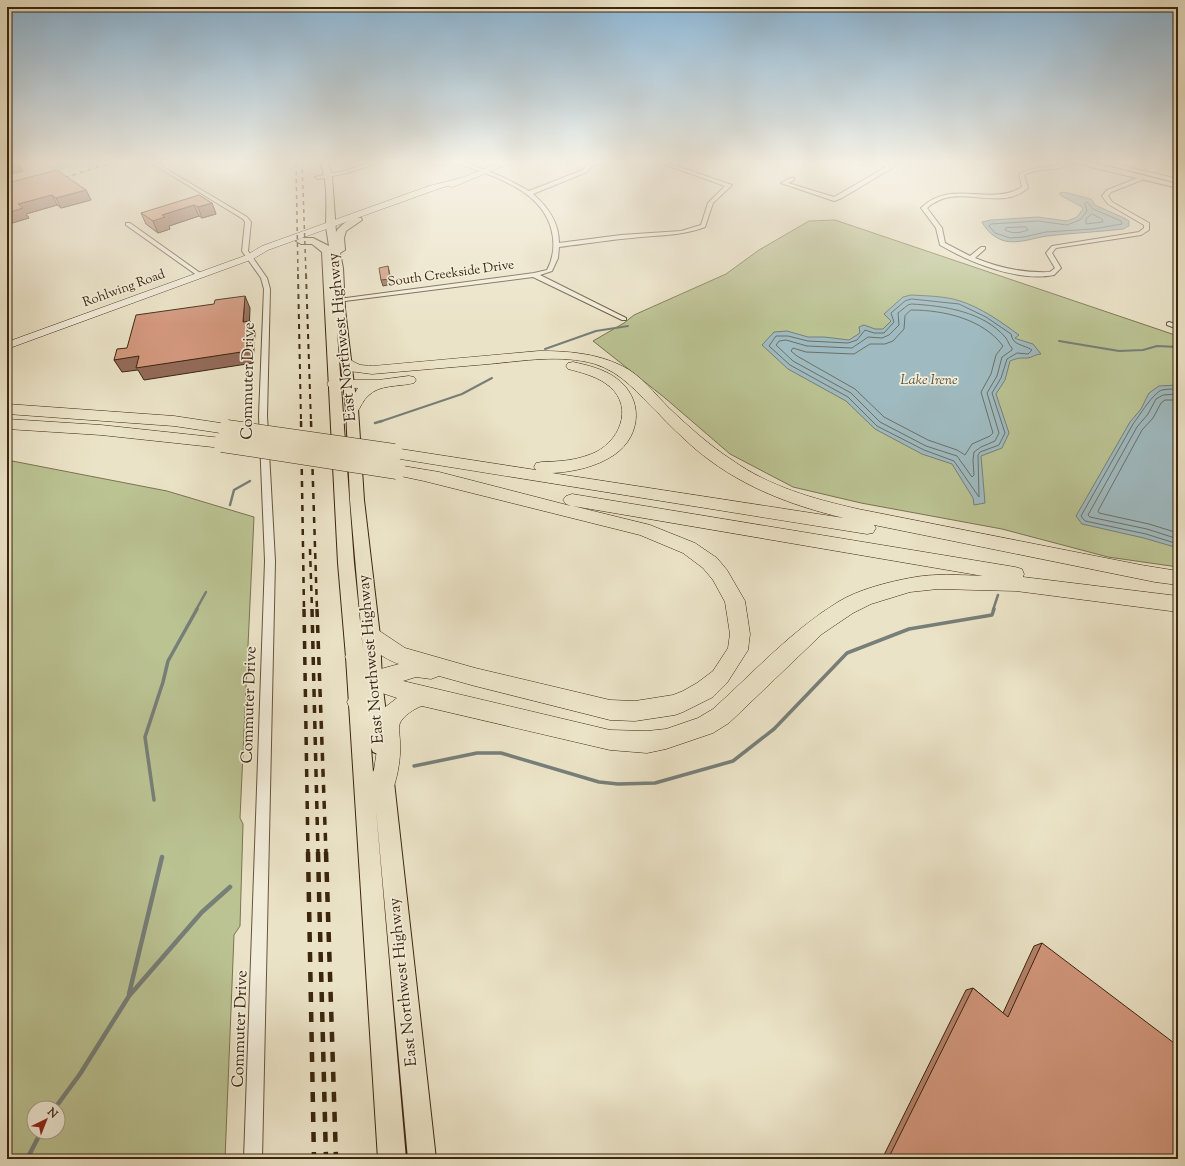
<svg xmlns="http://www.w3.org/2000/svg" width="1185" height="1166" font-family="'Sorts Mill Goudy',serif">
	<rect width="100%" height="100%" fill="#ebe3c7"/>
	<filter id="stains"><feTurbulence type="fractalNoise" baseFrequency=".005" numOctaves="4"/><feColorMatrix values="0 0 0 0 .2 0 0 0 0 .09 0 0 0 0 .02 0 0 0 .5 -.17"/></filter>
	<radialGradient id="worn" r=".72"><stop offset=".6" stop-color="#630" stop-opacity="0"/><stop offset="1" stop-color="#630" stop-opacity=".3"/></radialGradient>
	<!-- green -->
	<path fill="#bbc393" stroke="#7b7450" fill-rule="evenodd" d="M835 220 1178 336V567L1108 557 1002 529 861 503 793 487 730 454 665 398 593 341 624 323 634 315 726 274 759 250 809 221Z
		M7 460 167 491 254 517 240 818 243 824 240 926 234 935 225 1159H7ZM34 1108H58V1132H34Z"/>
	<!-- water -->
	<path fill="#9fbbc1" stroke="#777f79" d="M41 161H82L83 162 56 171Z
		M1064 192 1091 199 1095 205 1124 218 1129 221V226L1123 229C1098 232 1072 233 1047 236 1033 238 1019 244 1005 241 994 238 987 231 982 222L991 220 1038 217 1067 221 1077 217 1083 209 1082 207 1060 195V193Z
		M911 295C927 296 945 296 960 301 982 308 1001 322 1019 335L1015 338 1017 339 1033 344 1041 354C1035 354 1032 358 1027 358 1020 358 1017 358 1010 361L1005 380 996 394 1009 433 1002 448 981 456 985 503 974 505 973 498 952 464 922 454 875 429 846 401 788 369 762 345 774 332 787 331 808 337H824L849 340 860 333 859 327 864 325 875 329H883L891 321 884 314 903 297Z
		M1178 385V548L1144 538 1082 524 1076 516 1130 422 1141 409 1149 393 1159 386Z"/>
	<g fill="none" stroke-linecap="round" stroke-linejoin="round">
		<!-- shore -->
		<path stroke="#6d7066" stroke-width="1" d="M1087 202 1093 209 1121 221 1122 224 1093 229 1046 232 1024 237 1010 238 995 233 989 226 991 224 1038 221 1067 225 1080 220 1087 211 1085 204Z
			M1092 214 1102 219 1103 222 1086 224V219Z
			M1026 227 1028 230C1020 233 1012 234 1005 230L1006 228Z
			M912 299 959 304 986 317 1011 334C1013 346 1023 344 1032 350L1028 354 1017 353 1007 359 1001 378 992 393 1005 433 999 445 980 452 978 455 979 497 954 461 924 450 877 426 848 397 790 365 769 346 776 336H788L808 341 848 343 857 340 865 330 874 333H884L894 322 891 313 905 301Z
			M912 304C944 306 983 311 1006 338 1008 341 1009 345 1012 348V350L1002 357 997 376 987 393 999 433 995 441 981 447 974 452 973 460 974 475 972 477 957 456 926 446 880 422 851 393 793 361 776 345 779 341 786 340 807 346 852 348 868 337 882 338 889 335 899 325 898 313 908 305Z
			M911 310C944 310 983 319 1003 346L996 355 991 374 981 392 993 433 990 436 972 444 965 455 957 450 928 440 884 417 855 389 797 356 791 351 793 348 806 352 854 354 870 344H885L893 341 904 329 905 316Z
			M1178 389C1173 389 1167 389 1162 390 1154 392 1139 416 1133 424L1081 516 1085 521 1146 534 1178 544
			M1178 394 1163 395 1156 399 1148 414 1137 427 1088 515 1090 517 1147 529 1178 539
			M1178 400H1165L1161 403 1153 418 1142 430 1098 511 1099 513 1149 524 1178 533"/>
		<!-- stream-far3 -->
		<path stroke="#777f79" stroke-width="2" d="M1059 341 1119 351 1143 350 1157 346 1178 347
			M545 349 596 331 628 326
			M379 422 462 394 492 378"/>
		<!-- stream-far2 -->
		<path stroke="#777f79" stroke-width="2.5" d="M375 423 382 421
			M230 505 234 490 250 481
			M196 610 206 592
			M993 610 998 595"/>
		<!-- stream-far1 -->
		<path stroke="#777f79" stroke-width="3.5" d="M414 766 477 753H501L599 782 618 784 655 783 733 761 774 729 847 653 909 629 992 615 994 609
			M154 800 145 737 163 682 168 661 197 609"/>
		<!-- stream -->
		<path stroke="#777f79" stroke-width="4.5" d="M129 994 162 857
			M55 1108 80 1074 129 996 202 912 230 887
			M27 1159 41 1132"/>
		<!-- street casing -->
		<g stroke="#67553b" stroke-width="2">
			<path id="street" d="M148 161H153L247 217 251 222 248 251 267 278 270 289 267 416 275 561 262 1159H244L265 561 259 416 264 289 261 278 242 251 245 222 243 219Z
				M376 161H383L347 173 318 179 315 177 344 171Z
				M455 161H461L505 178 529 191 583 170 588 164 612 161 592 166 587 172 533 194C548 207 559 222 559 243L621 235 681 231 701 225 708 203 725 186 655 161H662L732 185 713 203 705 227C682 236 657 235 632 238 608 240 584 244 559 247L558 258 552 271 540 275 626 318V320H622L533 277 329 303V301L331 300 534 273 547 270C554 257 555 242 551 228 542 196 509 182 480 171 472 168 461 166 455 161Z
				M872 161H879L889 164 894 161H899L892 166V168L842 198 834 201 781 183 790 178H794V180L788 183 834 197 886 167Z
				M1067 161H1072C1058 174 1039 166 1024 175L1028 188C998 214 958 180 927 208L942 228 945 243 970 256 981 247H985V249L975 258C999 268 1024 273 1050 272L1055 268 1046 253 1052 246 1139 232 1144 228V225L1108 204 1102 196 1107 190 1140 177 1142 178V180L1111 192 1108 196 1112 202 1149 223V230L1141 235 1056 248 1052 253 1061 268 1054 275C1018 282 971 263 940 245L936 228 921 208C951 178 989 207 1022 187L1019 174C1034 165 1052 170 1067 161Z
				M1094 161H1102L1178 179V183Z
				M126 223H130L203 275 198 276 126 225Z
				M1169 322 1178 325V329L1167 325V323Z"/>
		</g>
		<!-- secondary casing -->
		<g stroke="#3b260c" stroke-width="1">
			<path id="secondary" d="M505 161H515L453 187 447 186 435 190 268 250 253 259 7 349V342L247 255 262 246 429 186 461 178Z"/>
		</g>
		<!-- primary casing -->
		<g stroke="#3b260c" stroke-width="2">
			<path id="primary" d="M318 161H326L328 162 332 176 336 232C340 225 352 216 361 218L362 220 346 231 344 238 345 250 340 253 343 268 345 309 354 385 358 409 364 500 380 636 382 681 390 746 387 752 380 755 373 752 371 748 373 772 376 766 383 764 390 766 393 773 436 1159H408L376 809 406 1159H378L346 657 338 563 322 252 312 244H301L296 241 301 238H313L329 246C328 240 327 233 326 227 326 210 329 175 318 161ZM337 332 346 409 350 500 363 650 354 563Z
				M1073 161H1086L1178 184V188L1074 163Z"/>
		</g>
		<!-- highway casing -->
		<g stroke="#3b260c" stroke-width="1">
			<path id="highway" d="M539 351C567 351 596 353 622 366 641 375 654 393 669 408 689 427 709 445 732 460 770 487 814 499 858 509L1141 565 1178 571V585L1155 582 874 525 876 528 873 533 867 534 394 458 388 457 386 453 388 449 394 448 536 470 534 467 536 463C544 461 552 462 560 461 573 460 585 457 596 452 623 438 634 402 605 383 595 376 580 372 568 369L566 366 568 363 573 362C587 365 604 369 616 378 644 398 642 436 614 455 596 467 573 472 552 473L844 518C789 505 737 485 693 447 681 436 669 425 658 413 638 394 623 373 595 364 561 354 523 361 489 364 450 367 411 371 372 374L349 371 339 362 341 359C349 357 351 361 358 364 361 366 368 365 372 366Z
				M409 376 414 377 416 380 414 383C399 387 379 384 368 396 363 400 361 407 357 412L352 414 347 412 345 409 358 388 329 387 327 384 329 381 334 380H378Z
				M7 404 174 416 227 424 232 426 235 429 232 432 227 434 174 426 7 414Z
				M7 419 101 425 222 438 228 439 230 443 228 447 222 448 101 435 7 429Z
				M397 465 439 472 571 506 566 504 563 500 566 496 572 494 1015 567 1022 569 1024 574 1023 577 1178 596V612L1016 591 938 589 910 592 871 604 853 613 822 634 729 723 713 733 666 749 647 753 610 750 422 706C415 708 403 716 400 723 398 728 400 736 400 742 401 757 398 777 392 791L384 794 376 791 372 783 378 743 377 725 384 708 397 698 376 691 373 695 366 709 358 712 350 709 347 702 360 679 345 657 348 651C364 645 369 659 377 670L399 664C387 660 367 648 361 636L364 630 371 628 378 630 405 648 475 668 610 700 635 701 673 695 683 691 697 683 713 671 728 648 730 634 725 602 713 580 703 568 683 553 640 535 424 481 391 474 389 470 391 466ZM573 506 983 576C959 575 934 573 910 578 888 582 857 590 838 602 792 630 753 673 713 709L698 718 666 729 647 731 610 730 403 681 416 677 431 679 439 676 475 686 610 720 635 721 675 715 683 712 713 697 727 683 748 650 750 634 745 601 727 570 717 558 695 543 650 525Z"/>
		</g>
		<!-- street -->
		<use href="#street" fill="#f2eddb" fill-rule="evenodd"/>
		<!-- secondary -->
		<use href="#secondary" fill="#f2eddb" fill-rule="evenodd"/>
		<!-- primary -->
		<use href="#primary" fill="#ebe3c7" fill-rule="evenodd"/>
		<!-- highway -->
		<use href="#highway" fill="#ebe3c7" fill-rule="evenodd"/>
		<!-- rail-far4 -->
		<path stroke="#3b260c" stroke-width="1.5" stroke-dasharray="4 4" stroke-linecap="butt" d="M302 161 306 275
			M296 163 298 275
			M57 180 117 161"/>
		<!-- rail-far3 -->
		<path stroke="#3b260c" stroke-width="2" stroke-dasharray="5 5" stroke-linecap="butt" d="M298 274 301 422
			M306 274 311 422"/>
		<!-- rail-far2 -->
		<path stroke="#3b260c" stroke-width="2.5" stroke-dasharray="6 6" stroke-linecap="butt" d="M301 421 304 610
			M311 421 317 610
			M310 549 312 610"/>
		<!-- rail-far1 -->
		<path stroke="#3b260c" stroke-width="3.5" stroke-dasharray="8 8" stroke-linecap="butt" d="M304 609 308 853
			M312 609 318 853
			M317 609 326 853"/>
		<!-- rail -->
		<path stroke="#3b260c" stroke-width="4.5" stroke-dasharray="10 10" stroke-linecap="butt" d="M308 852 314 1159
			M318 852 326 1159
			M326 852 336 1159"/>
		<!-- highway-bridge casing -->
		<g stroke="#3b260c" stroke-width="19" stroke-linecap="butt">
			<path id="highway-bridge" d="M227 429 394 453
				M222 443 397 470"/>
		</g>
		<!-- highway-bridge -->
		<use href="#highway-bridge" stroke="#ebe3c7" stroke-width="18"/>
	</g>
	<!-- wall -->
	<path fill="#b5826c" stroke="#3b260c" d="M7 183 86 190 91 200 61 208 57 205 26 214 29 218 12 223 7 219Z
		M212 203 216 214 202 218 199 216 169 226 170 229 158 233 146 224 141 213Z
		M1042 943 1178 1159H882L966 990 973 988 1003 1013 1034 946Z"/>
	<!-- shaded-wall -->
	<path fill="#936a58" stroke="#3b260c" d="M17 161 23 171 7 175V164Z
		M86 190 91 200 61 208 56 198Z
		M52 195 57 205 26 214 29 218 12 223 7 216V213L18 204Z
		M212 203 216 214 202 218 198 207Z
		M194 205 199 216 169 226 170 229 158 233 153 221 162 215Z
		M388 266 392 284 383 286 381 280Z
		M245 296 250 308 249 334 243 322Z
		M250 321 255 333 253 363 144 380 138 370 122 372 114 360Z"/>
	<!-- building -->
	<path fill="#d2977d" stroke="#3b260c" d="M7 161H17L7 164Z
		M57 170 86 190 56 198 52 195 18 204 23 208 7 213V183Z
		M199 195 212 203 198 207 194 205 162 215 165 217 153 221 141 213Z
		M388 266 390 279 381 280 379 268Z
		M245 296 243 322 250 321 248 351 136 368 139 356 114 360 117 349 127 348 136 315 214 304 215 300Z
		M1042 943 1178 1046V1159H888L973 988 1008 1017Z"/>
	<!-- sky -->
	<linearGradient id="sky" x2="0" y2="1"><stop stop-color="#8bb7d8"/><stop offset="0.5" stop-color="#f6f2e6"/><stop offset="1" stop-color="#f6f2e6" stop-opacity="0"/></linearGradient>
	<rect width="1185" height="324" fill="url(#sky)"/>
	<g text-anchor="middle" dominant-baseline="central" stroke-width="3.5" stroke-linejoin="round" paint-order="stroke">
		<!-- far-street labels -->
		<g font-size="13" fill="#3b260c" stroke="#f2eddb">
			<text transform="translate(451 274) rotate(-8)">South Creekside Drive</text>
			<text transform="translate(124 289) rotate(-20)">Rohlwing Road</text>
		</g>
		<!-- far-water labels -->
		<g font-size="14" font-style="italic" fill="#595342" stroke="#f2eddb">
			<text x="929" y="381">Lake Irene</text>
		</g>
		<!-- street labels -->
		<g font-size="16" fill="#3b260c" stroke="#f2eddb">
			<text transform="translate(343 337) rotate(-96)">East Northwest Highway</text>
			<text transform="translate(249 381) rotate(-89)">Commuter Drive</text>
			<text transform="translate(372 659) rotate(-95)">East Northwest Highway</text>
			<text transform="translate(250 705) rotate(-88)">Commuter Drive</text>
			<text transform="translate(404 982) rotate(-96)">East Northwest Highway</text>
			<text transform="translate(241 1029) rotate(-88)">Commuter Drive</text>
		</g>
	</g>
	<!-- margin -->
	<rect width="1185" height="1166" fill="none" stroke="#ebe3c7" stroke-width="24"/>
	<rect x="8" y="8" width="1169" height="1150" fill="none" stroke="#3b260c" stroke-width="2"/>
	<rect x="12" y="12" width="1161" height="1142" fill="none" stroke="#3b260c"/>
	<!-- north arrow -->
	<g transform="translate(46 1120) rotate(43)"><circle r="19" fill="#f2eddb" stroke="#a99d88"/>
	<path d="M0-3L7 15L0 10L-7 15Z" fill="#8f2418"/>
	<text y="-6" font-size="11" font-weight="bold" text-anchor="middle" fill="#3b260c">N</text>
	</g>
	<rect width="100%" height="100%" filter="url(#stains)"/>
	<rect width="100%" height="100%" fill="url(#worn)"/>
</svg>
